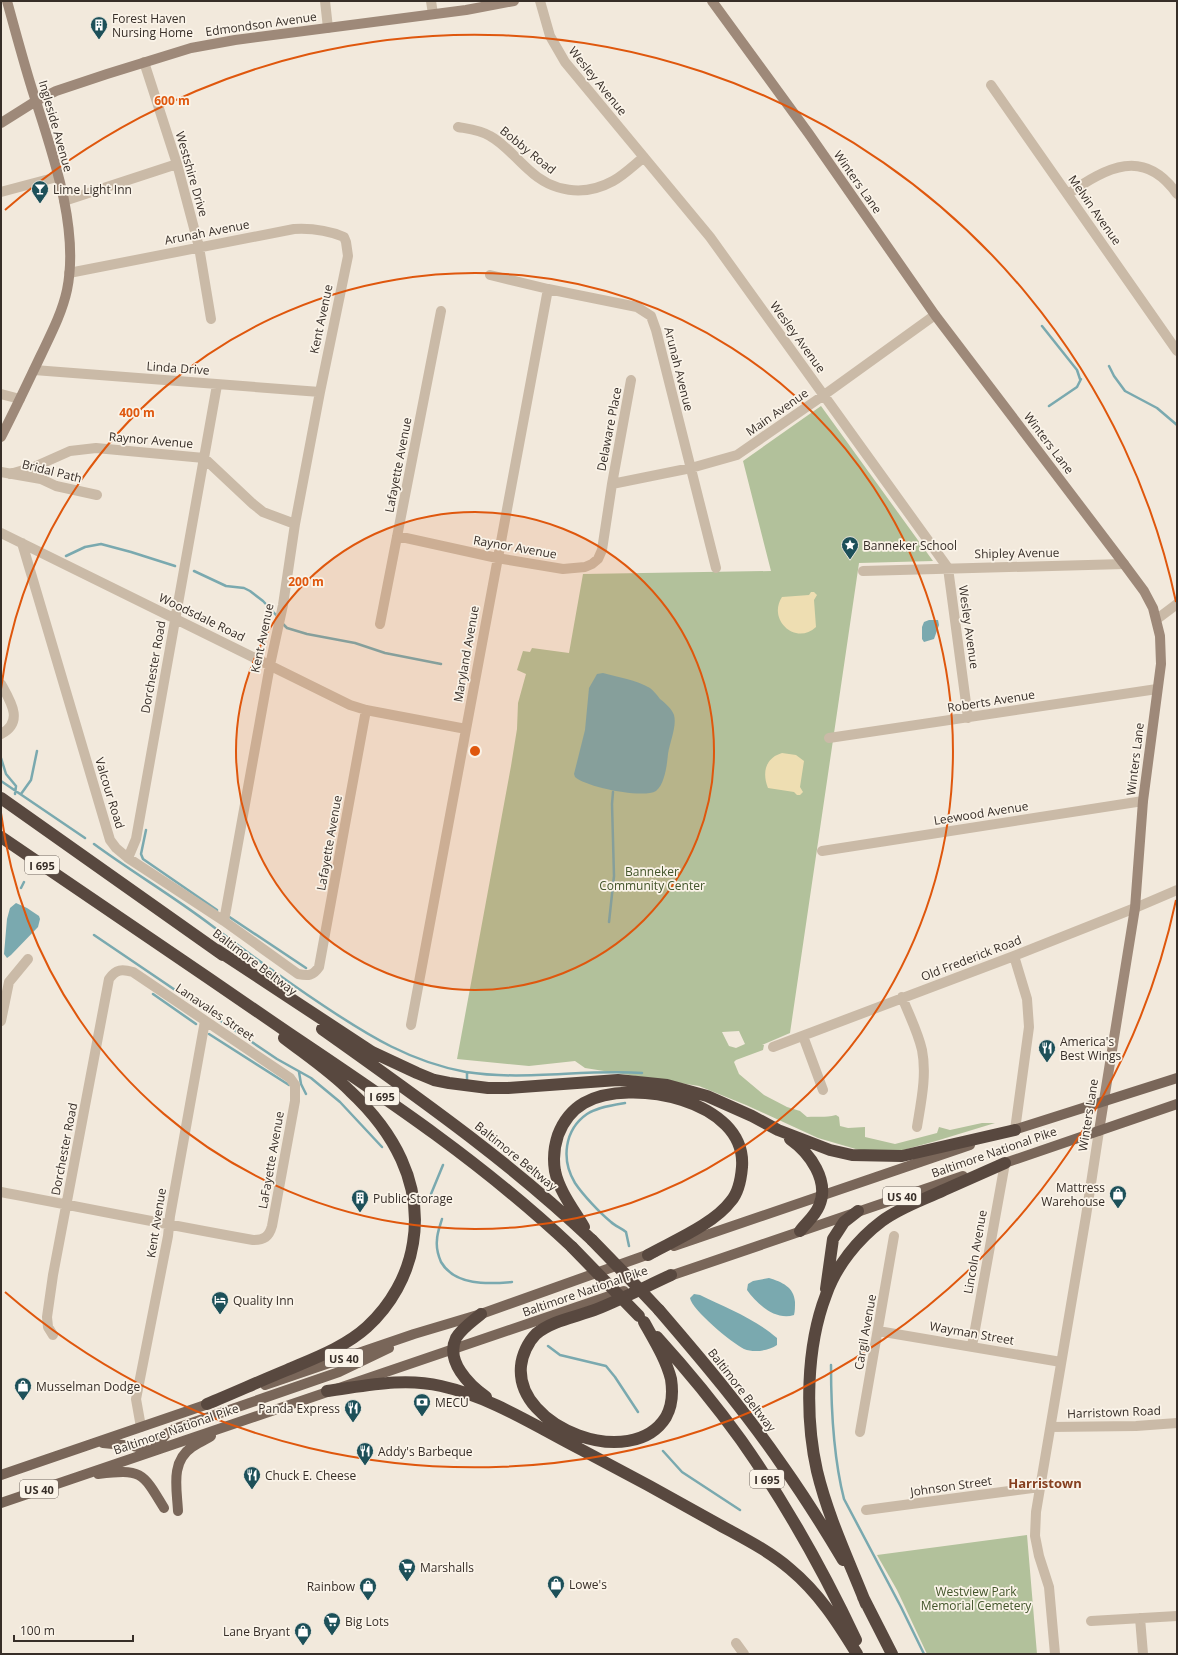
<svg xmlns="http://www.w3.org/2000/svg" width="1178" height="1655" font-family="'Open Sans',sans-serif">
	<rect width="100%" height="100%" fill="#f2e9dc"/>
	<!-- green -->
	<path fill="#b2c19b" fill-rule="evenodd" d="M821 406 933 561 859 563 790 1033 762 1045H764L763 1050 736 1060 734 1062 739 1074 764 1095 787 1107 800 1111 807 1117C818 1116 824 1118 836 1115L839 1117 840 1126 848 1128 865 1127V1137L895 1144 937 1133 939 1127 950 1130 982 1123H995L936 1141 903 1150 866 1152 818 1138 746 1105 699 1086 585 1068 575 1061 529 1066 457 1059 511 766 517 729 518 703 526 674 517 670 523 651 530 652 532 648 569 653 583 574 771 571 743 461ZM739 1031 745 1044 736 1048 729 1046 722 1032Z
		M1027 1535 1037 1654H927L897 1590 877 1555Z"/>
	<!-- sand -->
	<path fill="#eedeb2" d="M811 592H814L817 595 814 600 816 627C796 646 767 620 782 597L809 595Z
		M782 753 796 755 804 761 800 787 803 792 800 795H797L794 792 768 788C762 773 765 758 782 753Z"/>
	<!-- water -->
	<path fill="#7aa9af" d="M929 620H938L939 625 934 639 924 642 922 639V627L924 622Z
		M603 673C618 677 636 680 650 688 654 691 657 695 660 699 665 703 672 709 674 715 677 726 670 742 668 754 667 764 665 784 656 791 643 799 586 787 575 777L574 774 585 730 589 688 597 674Z
		M16 903 27 908 39 916 40 919 38 927 11 955 7 958 4 954 7 919 10 908Z
		M769 1278C782 1282 794 1287 795 1302 795 1307 795 1311 794 1315 775 1321 756 1303 747 1290L748 1284 753 1281Z
		M694 1294 700 1295C725 1307 757 1320 777 1338V1345C768 1351 754 1353 744 1349 732 1343 692 1310 690 1298Z"/>
	<g fill="none" stroke-linecap="round" stroke-linejoin="round">
		<!-- stream -->
		<path stroke="#7aa9af" stroke-width="2.5" d="M1042 326 1077 370 1080 379
			M1109 366 1114 376 1125 391 1157 408 1177 425
			M1049 406 1077 387 1081 379
			M66 556 85 547 101 544 131 552 175 566
			M194 571 226 586 244 588 250 591 263 601 276 615
			M282 623 287 628 307 634 355 643 385 653 441 664
			M1 758 6 774 16 786 15 794
			M1 781 85 838
			M21 794 31 780 37 751
			M146 830 141 854 143 859 217 910
			M94 844C132 872 173 896 211 925 248 953 285 980 324 1006 369 1036 411 1062 466 1072 524 1081 584 1069 642 1073
			M21 888 24 882
			M228 916 306 968
			M609 922 614 876 612 804 613 792
			M94 935 277 1059 311 1078 340 1102 382 1147
			M153 994 196 1024
			M209 1034 289 1085
			M299 1072 301 1084 306 1094
			M467 1072V1081
			M625 1103C613 1105 598 1107 587 1114 564 1130 561 1160 575 1183 583 1195 600 1213 611 1222 615 1226 621 1228 626 1232L629 1246
			M431 1194 443 1165
			M442 1219C440 1226 437 1233 437 1240 436 1248 438 1255 441 1262 455 1286 488 1284 512 1282
			M548 1346 560 1355 606 1366 615 1377 638 1412
			M831 1365C831 1410 833 1456 844 1499L901 1607 924 1654
			M663 1451 682 1472 740 1510"/>
		<!-- street -->
		<path stroke="#cabaa7" stroke-width="10" d="M325 1 328 28
			M431 1 433 14
			M540 1 550 36 565 62 710 237 948 568 968 718
			M144 62 177 164 199 247 211 319
			M991 85 1177 351
			M458 127C469 129 480 130 490 136 505 144 516 159 529 170 552 192 584 197 613 181 624 175 634 165 644 157
			M1 192 57 177
			M1068 194C1107 167 1144 147 1177 194
			M64 201 177 164
			M69 273 294 229C312 228 327 230 344 237L346 242 348 256 320 392 295 524 283 605 270 665 224 921
			M490 275 548 289 637 307 651 316 656 330 716 568
			M34 370 320 392
			M1 394 20 399
			M1 472 41 479 56 486 97 495
			M10 474 34 467 70 451 96 448 204 458 253 504 263 512 295 524
			M612 484 691 468 737 455 824 395 935 315
			M1 533 350 705 366 710 466 729
			M397 536 497 558 563 569 585 567 592 564 598 559 602 550 612 484 631 380
			M22 543 110 840 116 848 128 858 224 921 298 974C308 976 313 976 319 967L366 710
			M863 571 1124 564
			M1157 619 1177 604
			M380 624 441 311
			M1 684C11 702 24 722 1 734
			M829 738 1157 689
			M822 851 1143 801
			M128 858 136 839 217 385
			M1014 956 1027 999 1029 1027 1015 1130
			M902 997C909 1015 918 1032 922 1050 927 1075 921 1102 917 1127
			M1 1021 9 982 28 959
			M411 1025 548 289
			M803 1036 823 1090
			M773 1047 1014 956 1135 908 1177 890
			M1 1192C85 1208 169 1225 253 1240 264 1240 269 1237 272 1226L295 1101V1085L290 1078 133 972C122 969 116 969 109 979L53 1275 47 1317 48 1327 53 1335
			M878 1331 1061 1362
			M972 1346 1005 1163
			M141 1427 136 1399 168 1236 170 1216 205 1021
			M1051 1427 1136 1426 1177 1423
			M860 1432 894 1236
			M866 1510 1040 1487
			M1140 1618 1143 1654
			M1091 1621 1177 1616
			M736 1643 744 1654
			M1055 1654 1049 1587 1039 1556 1035 1536 1036 1512 1086 1216 1099 1131"/>
		<!-- secondary -->
		<path stroke="#9e8979" stroke-width="10" d="M712 1 809 134 935 315 1124 564 1144 591 1153 608 1160 636 1161 664 1143 801 1135 908 1099 1131
			M1 123 36 101 56 91 107 74 191 48 235 40 466 10 514 1
			M1 437C15 410 28 382 41 355 51 334 62 313 67 290 80 227 51 149 32 89 23 60 15 30 7 1"/>
		<!-- primary -->
		<path stroke="#796659" stroke-width="10" d="M1007 1132 1177 1078
			M999 1165 1177 1104
			M674 1246 970 1145
			M664 1278 963 1176
			M265 1385 414 1334 481 1314 655 1252
			M103 1443 133 1446 152 1451
			M152 1451 166 1434 174 1429 339 1372 389 1348
			M98 1474C141 1469 142 1471 164 1508
			M1 1475 214 1402
			M1 1503 624 1291
			M178 1511C177 1489 170 1462 192 1447 198 1443 205 1440 211 1436"/>
		<!-- highway -->
		<path stroke="#58483f" stroke-width="12" d="M1 798 223 955
			M1 837C98 903 194 968 290 1034 390 1101 484 1164 572 1247
			M217 950 372 1052 417 1073 434 1080 449 1083 488 1088H508L618 1080 667 1085 707 1096 752 1116 778 1130 830 1150 852 1155 902 1156 1015 1130
			M322 1029C416 1096 509 1161 592 1240
			M790 1139C810 1153 830 1181 819 1206 815 1216 806 1223 800 1231
			M584 1227C574 1210 559 1191 555 1171 553 1159 554 1147 558 1135 563 1122 572 1110 584 1103 630 1077 747 1100 742 1167 741 1179 739 1192 731 1201 714 1224 673 1241 648 1255
			M826 1289 833 1239 844 1222 858 1211
			M659 1310C702 1360 745 1411 782 1465 804 1496 824 1528 843 1560
			M481 1314C473 1321 462 1328 456 1338 445 1361 469 1385 486 1397
			M644 1322C654 1340 666 1359 671 1379 673 1392 672 1406 666 1417 632 1472 515 1428 521 1366 522 1355 528 1342 536 1334 553 1320 577 1317 597 1309 622 1299 647 1286 671 1275
			M657 1337C687 1370 715 1404 741 1440 784 1501 824 1572 856 1640
			M327 1391C365 1386 403 1377 441 1386 491 1397 537 1427 582 1450 628 1474 672 1498 716 1523 741 1537 768 1550 790 1569 819 1593 838 1623 857 1654
			M207 1404C234 1393 260 1381 287 1370 315 1358 345 1347 367 1327 391 1305 408 1275 413 1243 423 1183 393 1131 350 1091 330 1071 306 1055 284 1038
			M863 1597 892 1654
			M866 1604C849 1561 828 1517 817 1471 805 1418 806 1347 826 1295 836 1266 858 1239 882 1221 901 1207 923 1200 944 1190 964 1181 985 1172 1005 1163"/>
		<!-- highway-bridge -->
		<path stroke="#58483f" stroke-width="12" d="M592 1240 627 1276 659 1310
			M572 1247 639 1316"/>
	</g>
	<!-- distance rings -->
	<circle cx="475" cy="751" r="239" fill="#df570d" fill-opacity=".12"/>
	<g fill="none" stroke="#df570d" stroke-width="2">
		<circle cx="475" cy="751" r="239"/>
		<path d="M1 689A478 478 0 1 1 1 813"/>
		<path d="M1176 900A717 717 0 0 1 5 1292M5 210A717 717 0 0 1 1176 602"/>
	</g>
	<!-- icons -->
	<defs>
		<g id="building-pin" transform="scale(0.9)"><path d="M0 17L-7.5 6A9.5 9.5 0 1 1 7.5 6Z" fill="#1d5059" stroke="#faf3e8"/><path d="M-4-6H4V6H1V3H-1V6H-4ZM-2.5-4.3h1.7v1.8h-1.7ZM.8-4.3h1.7v1.8H.8ZM-2.5-1h1.7V.8h-1.7ZM.8-1h1.7V.8H.8Z" fill="#fff"/></g>
		<g id="bar-pin" transform="scale(0.9)"><path d="M0 17L-7.5 6A9.5 9.5 0 1 1 7.5 6Z" fill="#1d5059" stroke="#faf3e8"/><path d="M-6-5H6L.8 .8V4.5H3.5V6h-7V4.5H-.8V.8Z" fill="#fff"/></g>
		<g id="sight-pin" transform="scale(0.9)"><path d="M0 17L-7.5 6A9.5 9.5 0 1 1 7.5 6Z" fill="#1d5059" stroke="#faf3e8"/><path d="M0-6L1.8-2.2L6-1.7L2.9 1.2L3.7 5.4L0 3.3L-3.7 5.4L-2.9 1.2L-6-1.7L-1.8-2.2Z" fill="#fff"/></g>
		<g id="restaurant-pin" transform="scale(0.9)"><path d="M0 17L-7.5 6A9.5 9.5 0 1 1 7.5 6Z" fill="#1d5059" stroke="#faf3e8"/><path d="M-5-6h1v4h1v-4h1v4h1v-4h1v5L-1.5 .5V6h-2V.5L-5-1ZM5-6V6H3V1.5H1.5Q1.5-4 5-6Z" fill="#fff"/></g>
		<g id="shop-pin" transform="scale(0.9)"><path d="M0 17L-7.5 6A9.5 9.5 0 1 1 7.5 6Z" fill="#1d5059" stroke="#faf3e8"/><path d="M-5-2.5h2.3a2.7 3.5 0 0 1 5.4 0H5L5.5 6h-11ZM-1.5-2.5h3a1.5 2.3 0 0 0-3 0Z" fill="#fff"/></g>
		<g id="hotel-pin" transform="scale(0.9)"><path d="M0 17L-7.5 6A9.5 9.5 0 1 1 7.5 6Z" fill="#1d5059" stroke="#faf3e8"/><path d="M-6-4.5h1.5V1H6V5H4.5V3h-9V5H-6ZM-4 0a1.8 1.8 0 1 1 3.6 0ZM.5 0V-2.5h3Q6-2.5 6 0Z" fill="#fff"/></g>
		<g id="bank-pin" transform="scale(0.9)"><path d="M0 17L-7.5 6A9.5 9.5 0 1 1 7.5 6Z" fill="#1d5059" stroke="#faf3e8"/><path d="M-6-4H6V4H-6ZM0-2.3a2.3 2.3 0 1 0 0 4.6a2.3 2.3 0 1 0 0-4.6Z" fill="#fff"/></g>
		<g id="supermarket-pin" transform="scale(0.9)"><path d="M0 17L-7.5 6A9.5 9.5 0 1 1 7.5 6Z" fill="#1d5059" stroke="#faf3e8"/><path d="M-6-5.5h2.5l.6 2H6L4.5 2H-2.5L-4.4-4H-6ZM-1.5 3.2a1.3 1.3 0 1 0 .1 0ZM3 3.2a1.3 1.3 0 1 0 .1 0Z" fill="#fff"/></g>
	</defs>
	<g fill-rule="evenodd">
		<use href="#building-pin" x="99" y="25"/>
		<use href="#bar-pin" x="40" y="189"/>
		<use href="#sight-pin" x="850" y="545"/>
		<use href="#restaurant-pin" x="1047" y="1048"/>
		<use href="#shop-pin" x="1118" y="1194"/>
		<use href="#building-pin" x="360" y="1198"/>
		<use href="#hotel-pin" x="220" y="1300"/>
		<use href="#shop-pin" x="23" y="1386"/>
		<use href="#bank-pin" x="422" y="1402"/>
		<use href="#restaurant-pin" x="353" y="1408"/>
		<use href="#restaurant-pin" x="365" y="1451"/>
		<use href="#restaurant-pin" x="252" y="1475"/>
		<use href="#supermarket-pin" x="407" y="1567"/>
		<use href="#shop-pin" x="556" y="1584"/>
		<use href="#shop-pin" x="368" y="1586"/>
		<use href="#supermarket-pin" x="332" y="1621"/>
		<use href="#shop-pin" x="303" y="1631"/>
	</g>
	<g text-anchor="middle" dominant-baseline="central" stroke-width="3.5" stroke-linejoin="round" paint-order="stroke">
		<!-- shield labels -->
		<g fill="#faf3e8" stroke="#726962" stroke-width="1">
			<rect x="25" y="856" width="34" height="18" rx="3"/>
			<rect x="365" y="1087" width="34" height="18" rx="3"/>
			<rect x="883" y="1187" width="38" height="18" rx="3"/>
			<rect x="325" y="1349" width="38" height="18" rx="3"/>
			<rect x="750" y="1470" width="34" height="18" rx="3"/>
			<rect x="20" y="1480" width="38" height="18" rx="3"/>
		</g>
		<g font-size="11" font-weight="bold" fill="#372e28">
			<text x="42" y="865">I 695</text>
			<text x="382" y="1096">I 695</text>
			<text x="902" y="1196">US 40</text>
			<text x="344" y="1358">US 40</text>
			<text x="767" y="1479">I 695</text>
			<text x="39" y="1489">US 40</text>
		</g>
		<!-- poi labels -->
		<g font-size="12" fill="#372e28" stroke="#faf3e8" text-anchor="start">
			<text x="112" y="18">Forest Haven<tspan x="112" dy="14">Nursing Home</tspan></text>
			<text x="53" y="189">Lime Light Inn</text>
			<text x="863" y="545">Banneker School</text>
			<text x="1060" y="1041">America's<tspan x="1060" dy="14">Best Wings</tspan></text>
			<text x="1105" y="1187" text-anchor="end">Mattress<tspan x="1105" dy="14">Warehouse</tspan></text>
			<text x="373" y="1198">Public Storage</text>
			<text x="233" y="1300">Quality Inn</text>
			<text x="36" y="1386">Musselman Dodge</text>
			<text x="435" y="1402">MECU</text>
			<text x="340" y="1408" text-anchor="end">Panda Express</text>
			<text x="378" y="1451">Addy's Barbeque</text>
			<text x="265" y="1475">Chuck E. Cheese</text>
			<text x="420" y="1567">Marshalls</text>
			<text x="569" y="1584">Lowe's</text>
			<text x="355" y="1586" text-anchor="end">Rainbow</text>
			<text x="345" y="1621">Big Lots</text>
			<text x="290" y="1631" text-anchor="end">Lane Bryant</text>
		</g>
		<!-- street labels -->
		<g font-size="12" fill="#372e28" stroke="#faf3e8">
			<text transform="translate(261 24) rotate(-8)">Edmondson Avenue</text>
			<text transform="translate(598 81) rotate(51)">Wesley Avenue</text>
			<text transform="translate(56 126) rotate(74)">Ingleside Avenue</text>
			<text transform="translate(528 150) rotate(39)">Bobby Road</text>
			<text transform="translate(192 174) rotate(74)">Westshire Drive</text>
			<text transform="translate(858 182) rotate(55)">Winters Lane</text>
			<text transform="translate(1095 210) rotate(55)">Melvin Avenue</text>
			<text transform="translate(207 232) rotate(-11)">Arunah Avenue</text>
			<text transform="translate(321 319) rotate(-78)">Kent Avenue</text>
			<text transform="translate(798 337) rotate(54)">Wesley Avenue</text>
			<text transform="translate(178 368) rotate(4)">Linda Drive</text>
			<text transform="translate(679 369) rotate(76)">Arunah Avenue</text>
			<text transform="translate(777 412) rotate(-35)">Main Avenue</text>
			<text transform="translate(609 429) rotate(-79)">Delaware Place</text>
			<text transform="translate(151 440) rotate(5)">Raynor Avenue</text>
			<text transform="translate(1049 443) rotate(53)">Winters Lane</text>
			<text transform="translate(398 465) rotate(-79)">Lafayette Avenue</text>
			<text transform="translate(52 471) rotate(14)">Bridal Path</text>
			<text transform="translate(515 547) rotate(10)">Raynor Avenue</text>
			<text transform="translate(1017 553) rotate(-1)">Shipley Avenue</text>
			<text transform="translate(202 617) rotate(26)">Woodsdale Road</text>
			<text transform="translate(969 627) rotate(82)">Wesley Avenue</text>
			<text transform="translate(262 638) rotate(-78)">Kent Avenue</text>
			<text transform="translate(466 654) rotate(-80)">Maryland Avenue</text>
			<text transform="translate(153 667) rotate(-80)">Dorchester Road</text>
			<text transform="translate(991 701) rotate(-9)">Roberts Avenue</text>
			<text transform="translate(1135 759) rotate(-83)">Winters Lane</text>
			<text transform="translate(110 793) rotate(73)">Valcour Road</text>
			<text transform="translate(981 813) rotate(-9)">Leewood Avenue</text>
			<text transform="translate(329 843) rotate(-80)">Lafayette Avenue</text>
			<text transform="translate(971 958) rotate(-21)">Old Frederick Road</text>
			<text transform="translate(255 962) rotate(37)">Baltimore Beltway</text>
			<text transform="translate(215 1012) rotate(34)">Lanavales Street</text>
			<text transform="translate(1088 1115) rotate(-81)">Winters Lane</text>
			<text transform="translate(64 1149) rotate(-79)">Dorchester Road</text>
			<text transform="translate(994 1152) rotate(-19)">Baltimore National Pike</text>
			<text transform="translate(516 1156) rotate(39)">Baltimore Beltway</text>
			<text transform="translate(271 1160) rotate(-80)">LaFayette Avenue</text>
			<text transform="translate(156 1223) rotate(-81)">Kent Avenue</text>
			<text transform="translate(975 1252) rotate(-80)">Lincoln Avenue</text>
			<text transform="translate(585 1291) rotate(-19)">Baltimore National Pike</text>
			<text transform="translate(865 1332) rotate(-80)">Cargil Avenue</text>
			<text transform="translate(972 1333) rotate(10)">Wayman Street</text>
			<text transform="translate(742 1390) rotate(52)">Baltimore Beltway</text>
			<text transform="translate(1114 1412) rotate(-2)">Harristown Road</text>
			<text transform="translate(176 1429) rotate(-19)">Baltimore National Pike</text>
			<text transform="translate(951 1486) rotate(-8)">Johnson Street</text>
		</g>
		<!-- park labels -->
		<g font-size="12" fill="#43552b" stroke="#faf3e8">
			<text x="652" y="871">Banneker<tspan x="652" dy="14">Community Center</tspan></text>
			<text x="976" y="1591">Westview Park<tspan x="976" dy="14">Memorial Cemetery</tspan></text>
		</g>
		<!-- neighbourhood labels -->
		<g font-size="13" font-weight="bold" fill="#864020" stroke="#faf3e8">
			<text x="1045" y="1483">Harristown</text>
		</g>
	</g>
	<circle cx="475" cy="751" r="6" fill="#df570d" stroke="#faf3e8" stroke-width="2"/>
	<g font-size="12" text-anchor="middle" font-weight="bold" fill="#df570d" stroke="#faf3e8" stroke-width="3.5" stroke-linejoin="round" paint-order="stroke">
		<text x="172" y="105">600 m</text>
		<text x="137" y="417">400 m</text>
		<text x="306" y="586">200 m</text>
	</g>
	<!-- border -->
	<rect width="1178" height="1655" fill="none" stroke="#372e28" stroke-width="4"/>
	<!-- scale -->
	<path d="M14 1635v6h119v-6" fill="none" stroke="#372e28" stroke-width="2"/>
	<text x="20" y="1635" font-size="12" fill="#372e28" stroke="#faf3e8" stroke-width="3" paint-order="stroke">100 m</text>
</svg>
